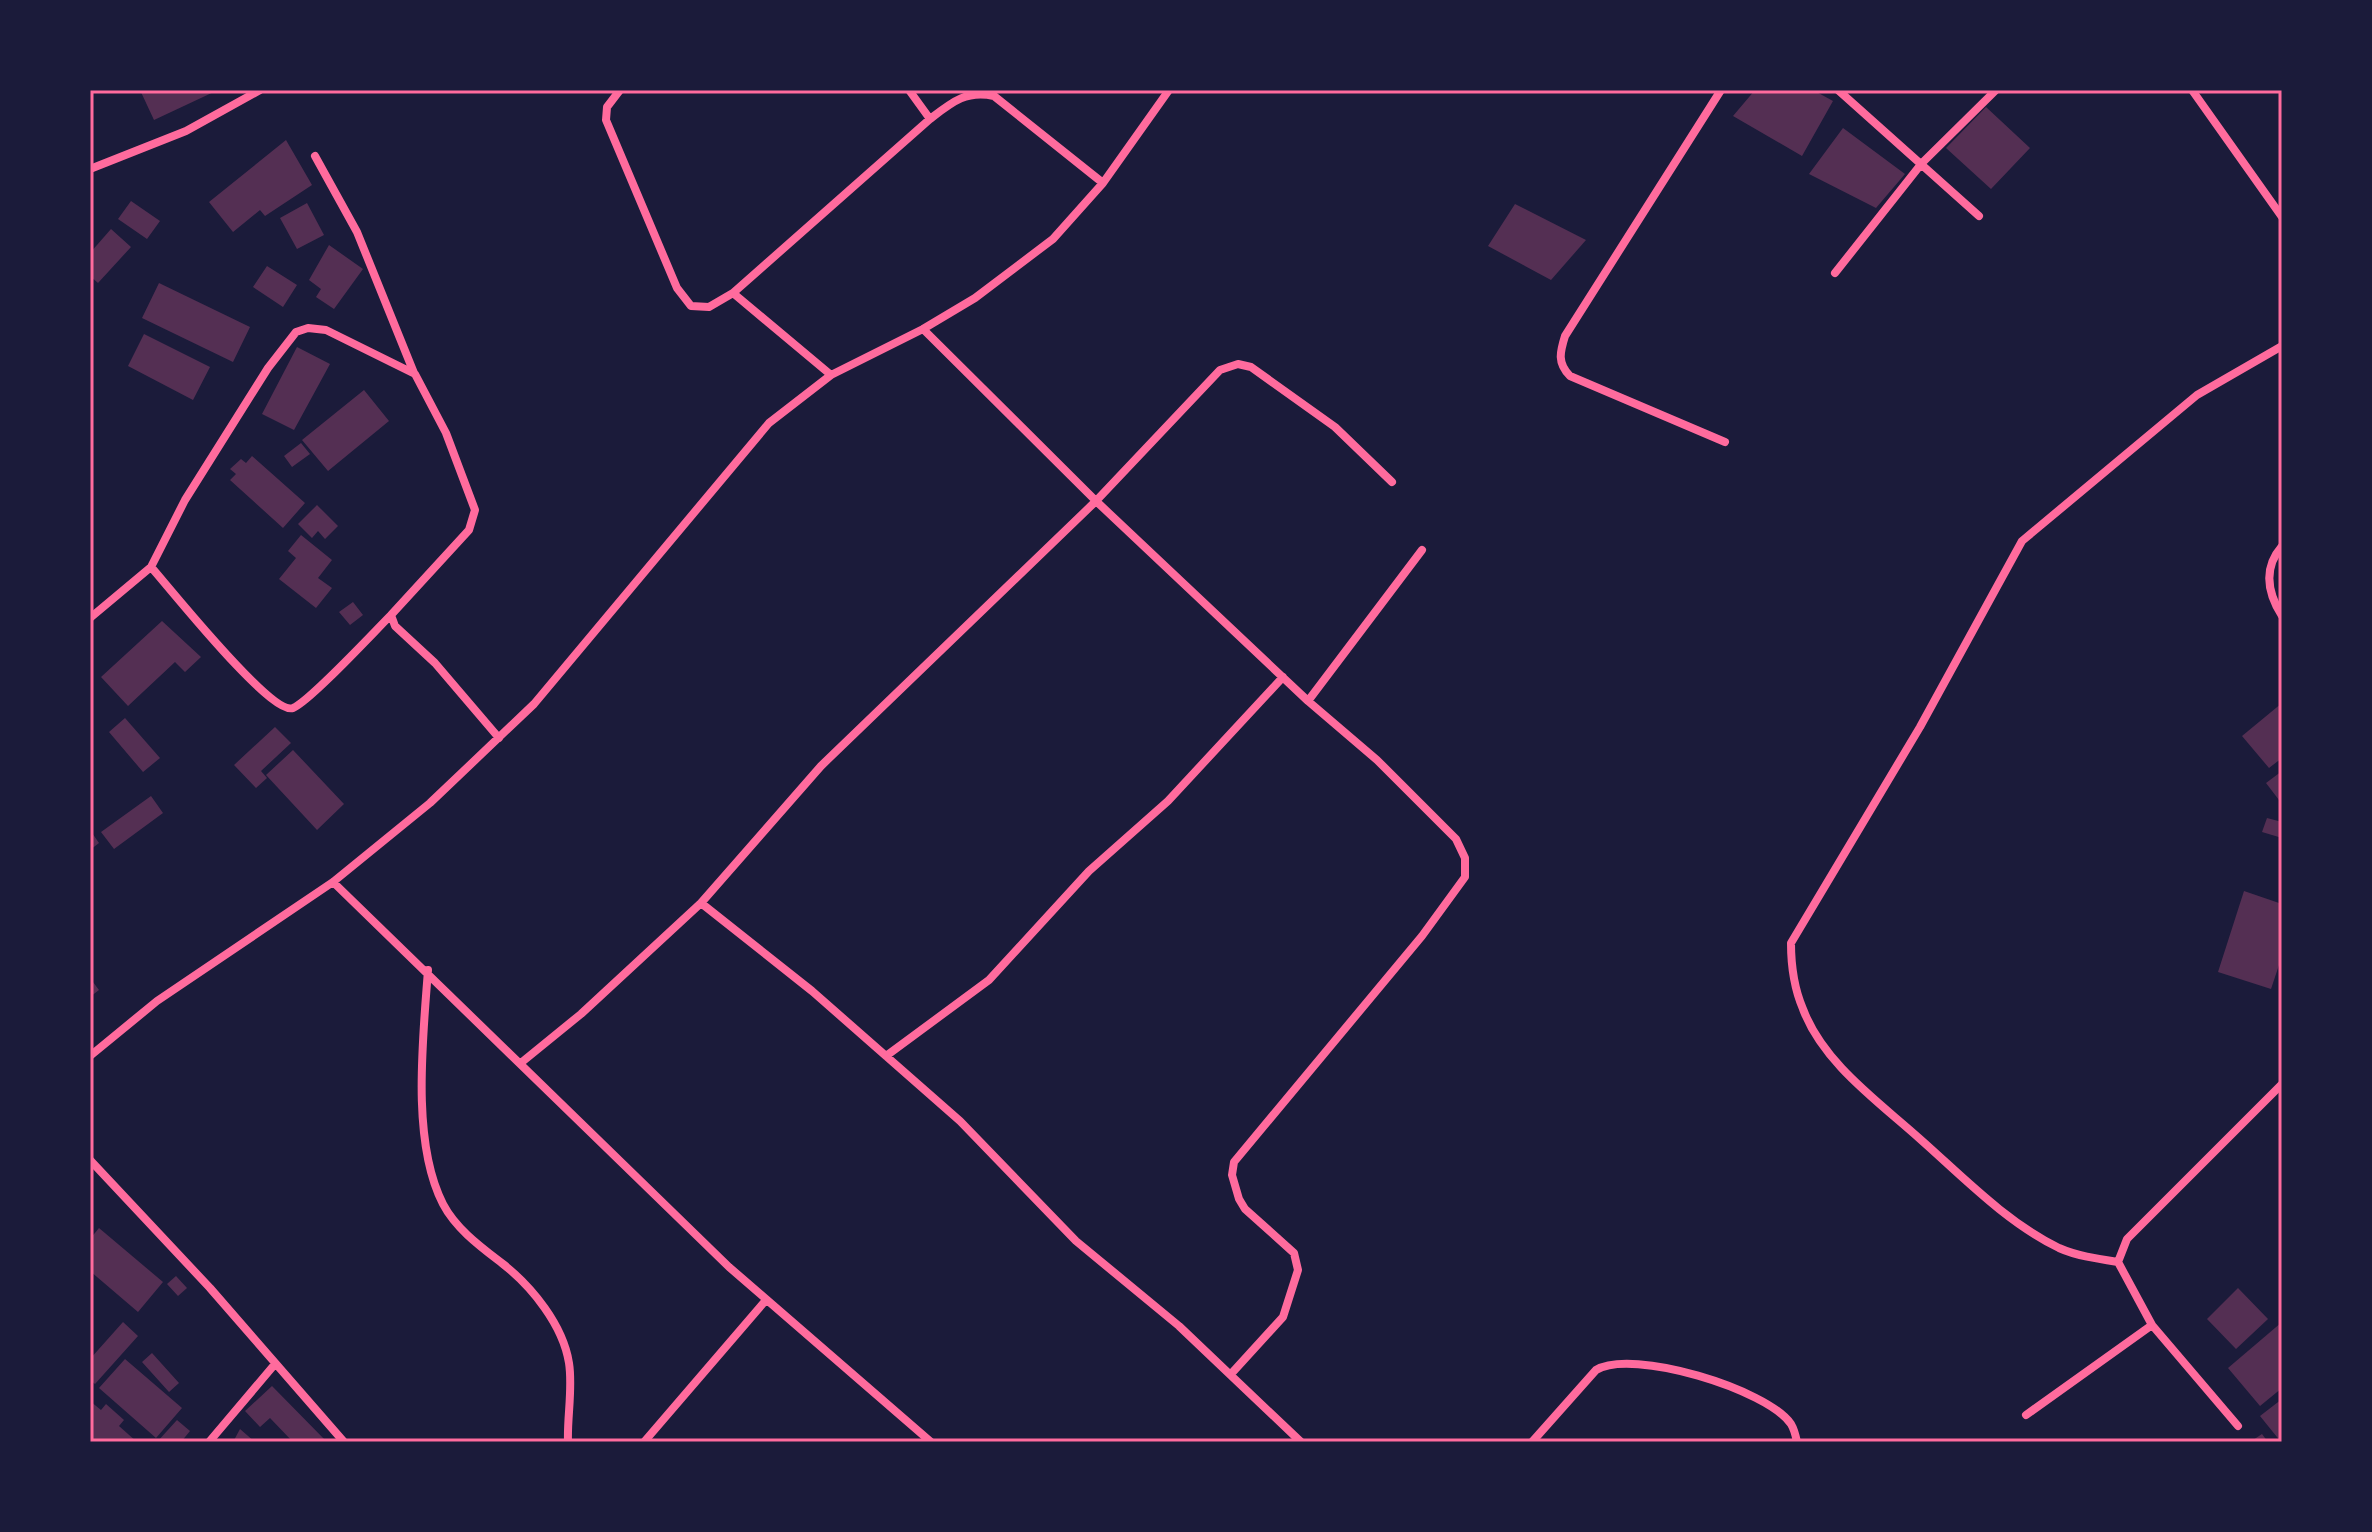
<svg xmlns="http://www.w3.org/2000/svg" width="2372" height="1532" font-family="'Space Grotesk',sans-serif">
	<rect width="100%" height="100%" fill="#1b1b3a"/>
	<!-- building -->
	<path fill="#542f53" d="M140 90H218L154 120Z
		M1755 90H1813L1833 101 1802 156 1733 116Z
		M1986 107 2030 148 1991 189 1946 148Z
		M1843 128 1905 174 1876 208 1809 174Z
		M286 140 312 185 265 216 260 210 233 232 209 202Z
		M131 201 160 221 147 239 118 219Z
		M307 203 324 235 297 249 280 218Z
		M1515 204 1586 240 1551 280 1488 246Z
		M111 229 131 247 98 283 90 276V253Z
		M329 245 363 269 334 309 316 297 321 289 309 280Z
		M267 266 297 285 283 307 253 287Z
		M159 283 250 327 233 362 142 318Z
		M144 334 210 367 193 400 128 366Z
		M297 347 330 364 294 430 262 414Z
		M364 390 389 421 328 471 302 440Z
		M301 443 310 454 292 467 284 456Z
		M252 456 305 503 283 528 230 480 236 474 230 469 241 459 246 463Z
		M317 505 338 526 325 539 318 531 312 538 298 524Z
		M301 535 332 560 318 578 332 588 316 608 279 579 296 558 288 551Z
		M353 602 363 615 350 625 339 612Z
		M162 621 201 657 185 672 175 662 128 706 101 677Z
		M2282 703V758L2269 768 2242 736Z
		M125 718 160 758 143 772 109 732Z
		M275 727 291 743 261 771 267 778 256 788 234 765Z
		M293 750 344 804 317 830 266 775Z
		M2282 771V804L2266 783Z
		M151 796 163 813 114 849 101 832Z
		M2267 818 2282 822V838L2262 832Z
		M90 830 99 843 90 850Z
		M2244 891 2282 904V956L2271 989 2218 972Z
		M90 978 99 990 90 997Z
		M99 1228 163 1282 138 1312 90 1271V1239Z
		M176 1276 187 1288 178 1296 167 1284Z
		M2238 1288 2268 1319 2236 1349 2207 1319Z
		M123 1322 138 1336 95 1384 90 1380V1359Z
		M2282 1322V1388L2260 1406 2228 1368Z
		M152 1353 179 1383 169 1392 142 1362Z
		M125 1359 182 1408 156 1438 99 1388Z
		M272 1386 327 1442H293L270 1418 260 1427 245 1411Z
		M2282 1399V1442H2281L2260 1416Z
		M90 1401 101 1410 106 1404 124 1420 119 1426 137 1442H90Z
		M177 1420 190 1431 181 1442H157Z
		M240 1429 255 1442H233Z
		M2262 1434 2268 1442H2250Z"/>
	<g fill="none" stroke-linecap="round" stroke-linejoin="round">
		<!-- minor -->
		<path stroke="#ff6b9d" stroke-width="8" d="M620 90 607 107 606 120 677 288 691 306 709 307 733 293 930 119
			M909 90 930 119C952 102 966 90 994 96L1103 183
			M1721 90 1565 336C1560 352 1557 363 1570 376L1725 442
			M1838 90 1979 216
			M2192 90 2282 217
			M315 156 357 232 414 373
			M90 169 186 131 260 90
			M1835 273 1922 163 1996 90
			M733 293 831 375
			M923 329 1096 501 1308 701 1377 760 1456 839 1465 858V877L1422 936 1234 1162 1232 1175 1239 1199 1245 1209 1294 1253 1298 1270 1283 1317 1231 1374
			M2282 546C2263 568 2267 592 2282 616
			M151 567C169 587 271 716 293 708 310 701 373 633 391 615
			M90 618 151 567 185 500 268 368 296 332 308 328 326 330 415 374 446 433 475 510 469 530 391 615 395 626 435 663 499 738
			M1308 701 1422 550
			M333 882 729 1267 931 1442
			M701 903 812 991 960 1121 1076 1241 1179 1326 1301 1442
			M428 970C423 1038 411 1142 443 1204 456 1229 481 1247 503 1264 532 1287 563 1325 569 1363 573 1388 567 1417 568 1442
			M90 1056 157 1001 333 882 430 803 534 704 769 423 831 375 923 329 975 298 1053 239 1103 183 1169 90
			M886 1056 989 980 1089 871 1168 801 1283 677
			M522 1062 581 1014 701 903 821 766 1096 501 1220 370 1238 364 1251 367 1335 427 1392 482
			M90 1160 210 1288 344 1442
			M2118 1262C2098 1259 2077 1256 2059 1248 2006 1222 1963 1177 1920 1139 1879 1102 1823 1063 1803 1009 1794 988 1791 965 1791 943L1920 727 2022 541 2197 395 2282 346
			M2152 1325 2238 1426
			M2026 1415 2152 1325 2118 1262 2127 1239 2282 1084
			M209 1442 275 1364
			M644 1442 766 1300
			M1532 1442 1596 1370C1632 1348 1767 1389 1791 1424 1794 1429 1796 1437 1797 1442"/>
	</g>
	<!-- border -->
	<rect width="2372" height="1532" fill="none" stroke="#1b1b3a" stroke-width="184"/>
	<rect x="92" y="92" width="2188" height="1348" fill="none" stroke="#ff6b9d" stroke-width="3"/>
</svg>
